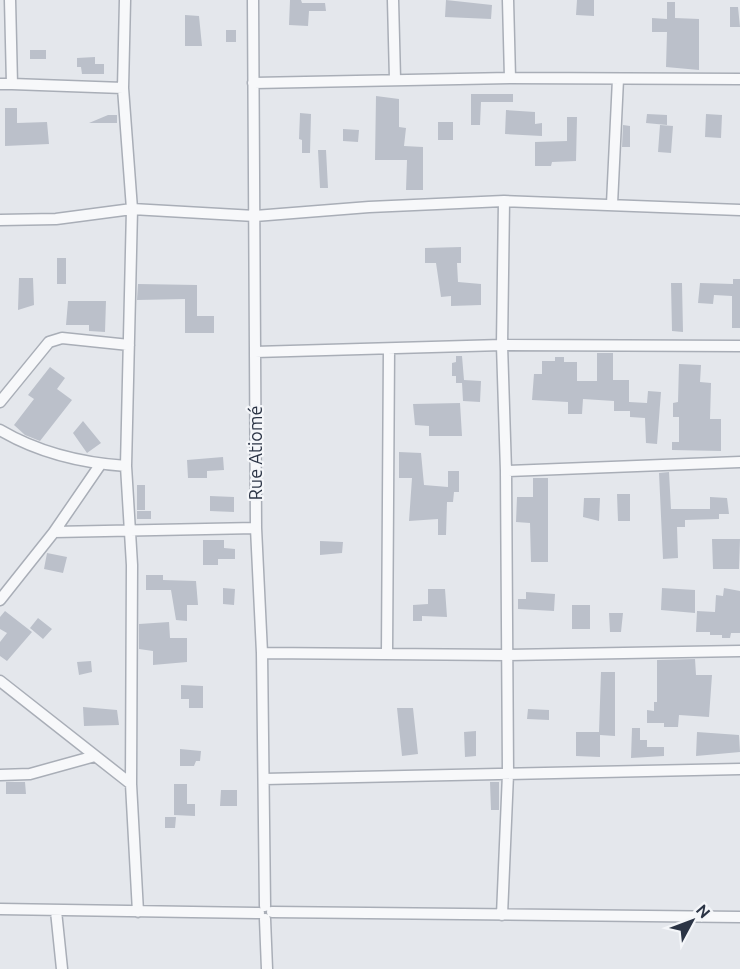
<svg xmlns="http://www.w3.org/2000/svg" width="740" height="969" font-family="Ubuntu,sans-serif">
	<rect width="100%" height="100%" fill="#e4e7ec"/>
	<!-- building -->
	<path fill="#bbc0ca" d="M290 0H301L302 3H325L326 11H309L308 26 289 25Z
		M446 0 492 5 491 19 445 17Z
		M577 0H594V16L576 15Z
		M667 2H675V18L699 19V70L666 67 667 32H652V18L667 19Z
		M730 7H738L740 27H730Z
		M185 15 199 16 202 46H185Z
		M226 30H236V42H226Z
		M30 50H46V59H30Z
		M95 57V64H104V74H82L81 67H77V58Z
		M471 94H513V102H481L480 125H471Z
		M376 96 399 99V127L406 128 404 146 423 147V190H406L407 160H375Z
		M5 108H17V123L47 122 49 144 5 146Z
		M506 110 535 112V124L542 123V136L505 134Z
		M300 113 311 114 310 153H302V140L299 139Z
		M647 114 667 115V125L646 123Z
		M706 114 722 115 721 138 705 137Z
		M108 115H117V123H89Z
		M567 117H577L576 161 552 162 551 166H535V142L567 141Z
		M438 122H453V140H438Z
		M623 125 630 126V147H622Z
		M660 125 673 126 671 153 658 152Z
		M343 129 359 130 358 142 343 141Z
		M318 150H326L328 188H320Z
		M461 247V263H457L458 282 481 284V305L451 306V296L441 297 436 263H425V248Z
		M57 258H66V284H57Z
		M19 278H33L34 305 18 310Z
		M733 279H740V328H732V296L714 295 713 304 698 303 700 283 733 284Z
		M671 283H682L683 332 672 331Z
		M138 284 197 285V316H214V333H185V299L137 300Z
		M68 301H106L105 332 89 331V325H66Z
		M597 353H613V380H629V402L647 403 648 391 661 392 657 444 646 443 645 418 630 417V411H614V401L583 399 582 414H568V402L532 400 534 374H542V361H555V357H564V362H577V381H597Z
		M456 356H462L464 380 481 381 480 402 463 401 462 383H456V376H452V363L456 362Z
		M679 364 701 365 700 382 711 383 710 419H721V451L672 450V442H679V417H673V403L678 402Z
		M50 367 65 378 57 389 72 400 40 441 25 435 14 425 34 399 28 395Z
		M460 403 462 436H429V426L415 425 413 404Z
		M83 421 101 443 87 453 73 433Z
		M399 452 421 453 424 485 448 487V471H459V492H454L453 502H447L446 535H438V519L409 521 412 478H399Z
		M223 457 224 470 207 471V478H188L187 460Z
		M669 472 671 509H710V497L727 498 729 514H719V519L685 520V527H677L678 558 663 559 659 473Z
		M533 478H548V562H531L530 523 516 522 517 497H533Z
		M137 485H145V510H137Z
		M617 494H630V521H618Z
		M210 496 234 497V512L210 511Z
		M584 498H600L599 521 583 517Z
		M137 511H151V519H137Z
		M712 539H740L739 569H713Z
		M203 540H224V548L235 549V559H218V565H203Z
		M320 541 343 542 342 553 320 555Z
		M47 553 67 557 63 573 44 569Z
		M146 575H163V580L196 581 198 605H187V621L176 620 171 590H146Z
		M223 588 235 589 234 605 223 604Z
		M662 588 695 590V613L661 610Z
		M724 588 740 591V633H731L730 638H722V635H710V632H696L697 611 715 612 716 595 723 596Z
		M428 589H445L447 617 422 616V621H413V605L428 604Z
		M526 592 555 594 554 611 518 609V599H526Z
		M572 605H590V629H572Z
		M5 611 32 632 7 661 0 656V642L7 633 0 629V617Z
		M609 613H623L621 632H610Z
		M38 618 52 629 43 639 30 628Z
		M169 622 170 638H187V662L153 665V651L139 649V624Z
		M695 659 696 675H712L709 717 679 715 678 727H664V723H647V710L654 711V702H657V660Z
		M91 661 92 672 79 675 77 662Z
		M601 672H615V736L600 735V757L576 756V732H599Z
		M181 685 203 686V708H189V699H181Z
		M83 707 117 710 119 725 84 726Z
		M397 708H413L418 754 402 756Z
		M528 709 549 710V720L527 719Z
		M632 728H640V740H647V747H664V756L631 758Z
		M476 731V756L465 757 464 732Z
		M697 732 739 735 740 752 696 756Z
		M180 749 201 751 200 761H196L194 766H180Z
		M6 782H25L26 794H6Z
		M490 782H499V810H491Z
		M174 784H187V804H195V816L174 815Z
		M221 790H237V806H220Z
		M165 817H176L175 828H165Z"/>
	<g fill="none" stroke-linecap="round" stroke-linejoin="round">
		<!-- minor casing -->
		<g stroke="#a9aeb7" stroke-width="13">
			<path id="minor" d="M10 0 12 84 123 88
				M125 0 123 88 132 209 126 466 132 565 131 784 138 912
				M253 0 256 528 262 653 265 906
				M393 0 395 79
				M508 0 510 78 740 79
				M253 83 510 78
				M0 84H12
				M612 204 618 79
				M0 220 56 219 132 209 255 216 369 207 504 201 740 210
				M255 352 502 345 740 346
				M0 402 49 342 62 338 129 345
				M0 430C39 453 82 463 126 466
				M506 471 740 462
				M54 532 100 465
				M0 600 54 532 256 528
				M262 653 506 655 740 651
				M387 653 389 349
				M0 681 131 784
				M0 775 30 774 95 756
				M264 779 740 769
				M0 909 259 913
				M56 911 62 969
				M272 912 740 917
				M502 915 508 774 506 471 502 345 504 201
				M265 919 267 969"/>
		</g>
		<!-- minor -->
		<use href="#minor" stroke="#f7f8fa" stroke-width="10"/>
	</g>
	<g text-anchor="middle" dominant-baseline="central" stroke-width="4.5" stroke-linejoin="round" paint-order="stroke">
		<!-- street labels -->
		<g font-size="18" fill="#2b3445" stroke="#f4f6f9">
			<text transform="translate(255 453) rotate(-90)">Rue Atiomé</text>
		</g>
	</g>
	<!-- north arrow -->
	<g transform="translate(692 921) rotate(49)" stroke="#f4f6f9" stroke-width="4.5" paint-order="stroke">
	<path d="M0-4.5L10 22L0 15L-10 22Z" fill="#2b3445"/>
	<text y="-9" font-size="16" font-weight="bold" text-anchor="middle" fill="#2b3445">N</text>
	</g>
</svg>
